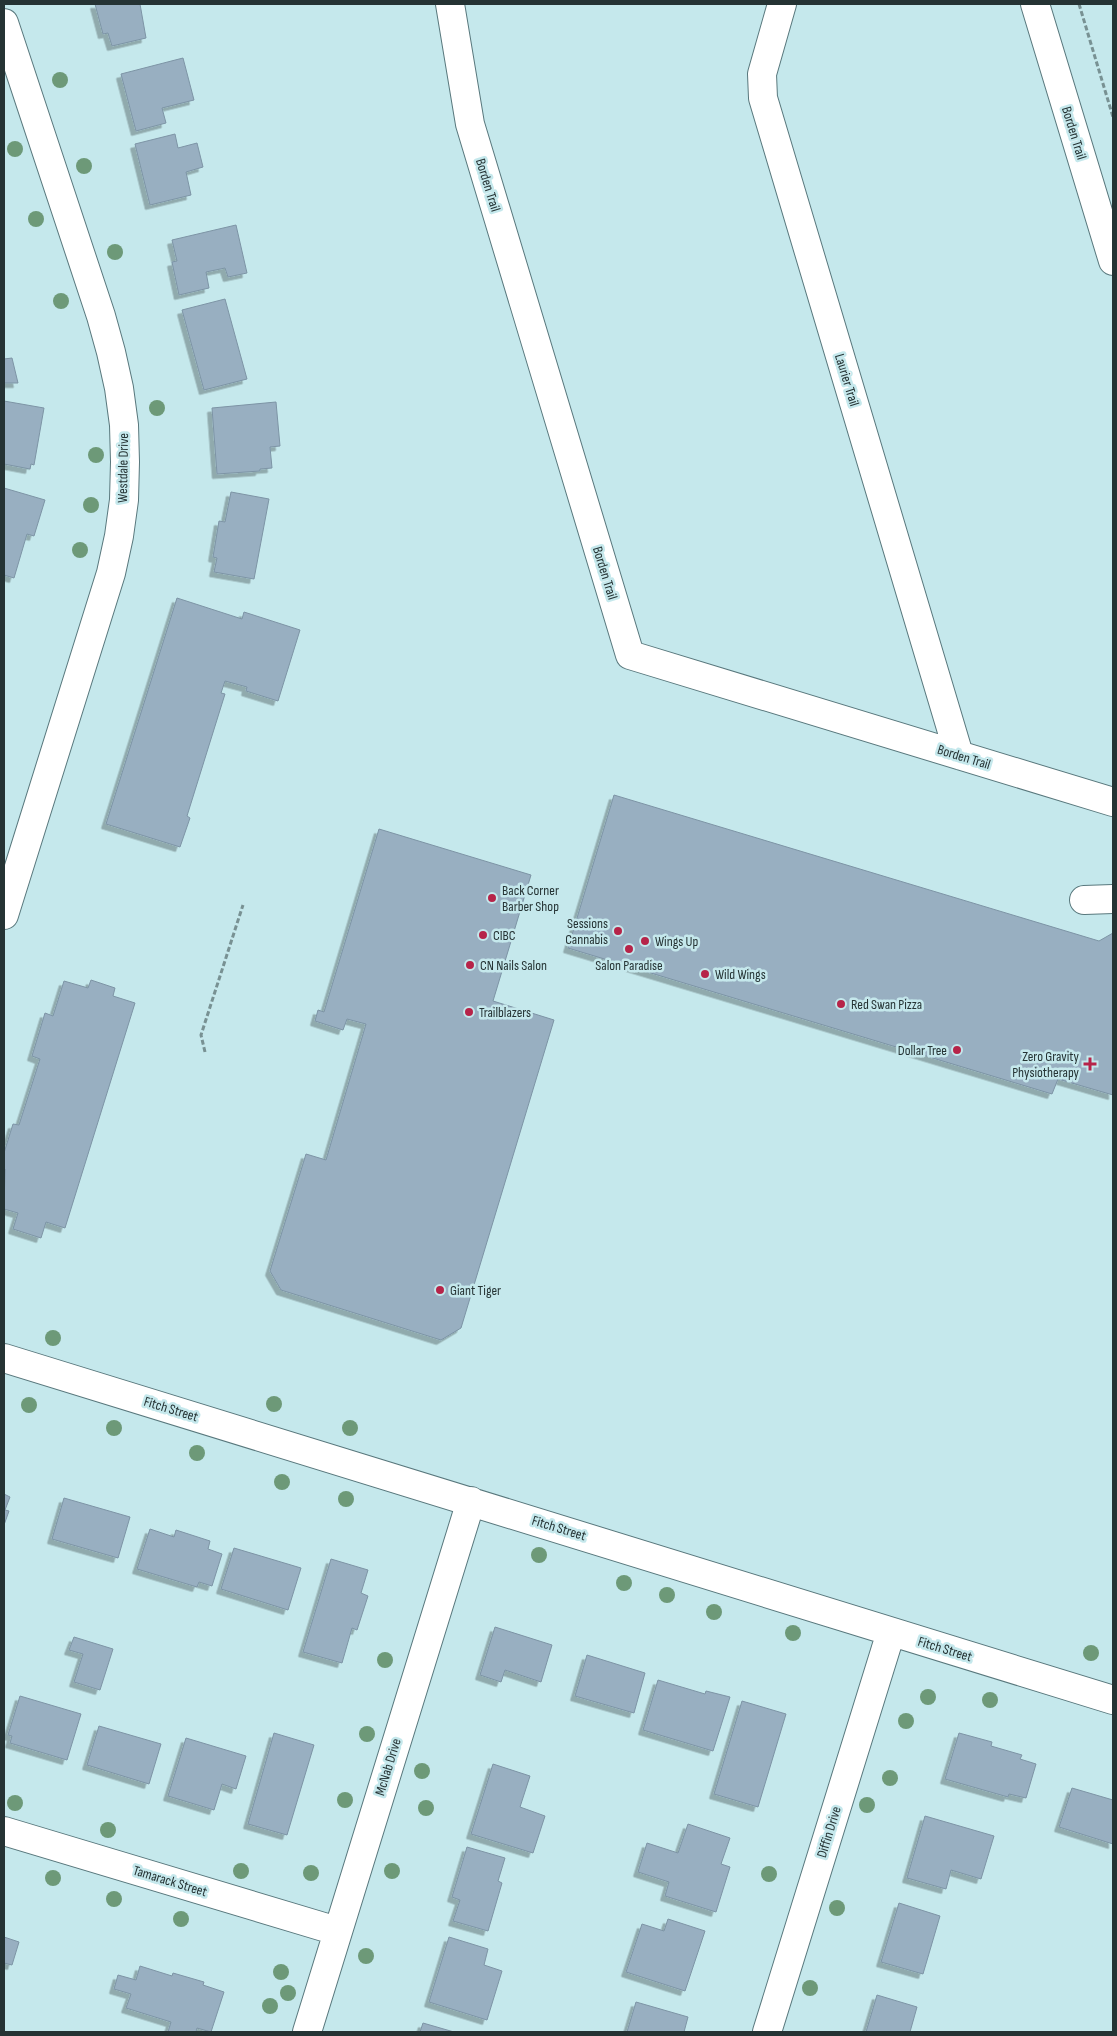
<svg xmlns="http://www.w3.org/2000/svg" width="1117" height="2036" font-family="'Sofia Sans Condensed',sans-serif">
	<defs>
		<filter id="shadow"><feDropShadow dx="-4.5" dy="4.5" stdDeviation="0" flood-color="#0004"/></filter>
	</defs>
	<rect width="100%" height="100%" fill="#c5e8ec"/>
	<!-- building -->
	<path fill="#98afc1" stroke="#7d94a5" filter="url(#shadow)" d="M95 4H140L146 38 112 46 108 33 103 34Z
		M183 58 194 100 162 108 166 123 136 131 121 74Z
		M175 134 178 148 197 143 203 167 186 172 191 195 150 205 135 144Z
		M236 225 247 273 228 277 225 268 206 272 209 288 179 295 172 262 177 261 172 240Z
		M225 299 247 379 204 390 182 310Z
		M12 358 18 383H4V359Z
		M4 401 44 408 34 465 31 464 30 469 4 464Z
		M276 402 280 446 270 447 272 468 260 469V471L217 474 212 408Z
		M4 488 45 500 34 536 27 534 14 578 4 575Z
		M231 492 269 499 254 579 214 572 217 558 213 557 219 521 225 522Z
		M177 598 242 619 244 612 300 630 278 701 246 691 247 687 225 681 221 693 225 694 187 816 190 818 180 847 106 824Z
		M614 795 1099 941 1113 933V1095L1058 1079 1052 1094 568 948Z
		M379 829 531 875 493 1001 554 1020 461 1328 441 1340 281 1290 270 1271 306 1154 326 1160 366 1024 347 1019 343 1030 315 1021 318 1010 324 1012Z
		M91 980 115 988 113 996 135 1003 65 1228 46 1222 41 1238 13 1229 18 1213 4 1209 5 1169 4 1168V1153L13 1124 19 1125 40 1059 32 1056 45 1013 53 1016 64 981 88 988Z
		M4 1494 10 1497 5 1510 9 1511 4 1525Z
		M64 1498 130 1517 118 1558 52 1539Z
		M150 1529 174 1537 176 1530 210 1541 208 1549 222 1554 212 1586 199 1582 197 1587 137 1569Z
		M234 1548 301 1568 288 1610 221 1589Z
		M331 1559 368 1570 361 1593 368 1596 357 1630 352 1628 342 1663 303 1652Z
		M495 1627 552 1645 541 1682 505 1670 501 1682 480 1675Z
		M74 1637 113 1649 100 1690 74 1682 83 1654 69 1650Z
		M587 1655 645 1673 634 1713 575 1696Z
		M658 1680 705 1694 706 1691 730 1697 713 1751 643 1730Z
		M20 1696 81 1714 67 1760 10 1743 12 1736 8 1735Z
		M742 1701 786 1714 758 1807 714 1794Z
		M99 1726 161 1744 149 1784 87 1765Z
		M274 1733 314 1745 287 1835 248 1824Z
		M959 1733 992 1742 991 1746 1022 1755 1020 1759 1036 1764 1026 1798 1009 1794 1008 1797 945 1779Z
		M186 1738 246 1756 236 1789 222 1784 214 1810 168 1796Z
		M493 1764 530 1776 520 1807 545 1816 533 1853 471 1834Z
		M1072 1788 1113 1800V1844L1059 1827Z
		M925 1816 994 1836 981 1879 951 1870 946 1889 907 1878Z
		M688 1824 730 1838 721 1864 730 1867 716 1912 665 1896 669 1882 638 1872 647 1843 678 1853Z
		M467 1847 505 1858 498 1881 502 1883 488 1931 453 1921 460 1900 452 1897Z
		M899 1903 940 1916 923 1974 881 1962Z
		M668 1919 705 1931 685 1991 626 1972 642 1924 664 1931Z
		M4 1937 19 1942 12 1965 4 1963Z
		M449 1937 488 1949 484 1965 502 1971 487 2020 429 2002Z
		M140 1966 172 1976 173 1973 204 1982 203 1985 224 1992 211 2032 197 2028 196 2032H168L171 2022 126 2008 131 1994 114 1989 118 1975 136 1980Z
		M877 1995 917 2007 910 2032H866Z
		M636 2002 688 2017 684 2032H627Z
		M423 2023 454 2032H420Z"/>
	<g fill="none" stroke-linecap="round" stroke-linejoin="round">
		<!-- minor casing -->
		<g stroke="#59787d" stroke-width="30">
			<path id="minor" d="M450 4 470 124 630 655 1113 802
				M782 4 762 74 763 98 959 755
				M1035 4 1113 261
				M4 23 101 316 111 352 119 388 124 425 125 462 124 500 119 536 111 573 4 915
				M1084 900 1113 899
				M4 1358 1113 1700
				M4 1831 337 1931
				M307 2032 471 1501
				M767 2032 891 1632"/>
		</g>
		<!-- path -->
		<path stroke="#789193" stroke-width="3" stroke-dasharray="5 2.5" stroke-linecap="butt" d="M1079 4 1113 117
			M205 1052 201 1035 243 905"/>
		<!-- minor -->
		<use href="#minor" stroke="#fff" stroke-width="28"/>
	</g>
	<!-- trees -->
	<g fill="#6d9978">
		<circle cx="60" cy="80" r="8"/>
		<circle cx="15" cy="149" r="8"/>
		<circle cx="84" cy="166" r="8"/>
		<circle cx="36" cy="219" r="8"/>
		<circle cx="115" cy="252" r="8"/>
		<circle cx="61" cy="301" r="8"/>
		<circle cx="157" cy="408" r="8"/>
		<circle cx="96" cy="455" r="8"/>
		<circle cx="91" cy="505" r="8"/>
		<circle cx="80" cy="550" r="8"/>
		<circle cx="53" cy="1338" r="8"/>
		<circle cx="274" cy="1404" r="8"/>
		<circle cx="29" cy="1405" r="8"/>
		<circle cx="114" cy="1428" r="8"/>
		<circle cx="350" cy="1428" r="8"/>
		<circle cx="197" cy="1453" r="8"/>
		<circle cx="282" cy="1482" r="8"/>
		<circle cx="346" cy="1499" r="8"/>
		<circle cx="539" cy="1555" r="8"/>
		<circle cx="624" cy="1583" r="8"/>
		<circle cx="667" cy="1595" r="8"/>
		<circle cx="714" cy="1612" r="8"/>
		<circle cx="793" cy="1633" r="8"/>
		<circle cx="1091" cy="1653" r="8"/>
		<circle cx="385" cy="1660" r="8"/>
		<circle cx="928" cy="1697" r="8"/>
		<circle cx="990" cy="1700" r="8"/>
		<circle cx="906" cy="1721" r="8"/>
		<circle cx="367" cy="1734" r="8"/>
		<circle cx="422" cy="1771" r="8"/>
		<circle cx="890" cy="1778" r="8"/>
		<circle cx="345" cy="1800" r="8"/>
		<circle cx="15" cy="1803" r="8"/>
		<circle cx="867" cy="1805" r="8"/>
		<circle cx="426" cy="1808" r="8"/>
		<circle cx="108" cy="1830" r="8"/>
		<circle cx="241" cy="1871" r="8"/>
		<circle cx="392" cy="1871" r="8"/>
		<circle cx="311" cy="1873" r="8"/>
		<circle cx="769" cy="1874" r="8"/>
		<circle cx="53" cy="1878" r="8"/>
		<circle cx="114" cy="1899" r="8"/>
		<circle cx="837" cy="1908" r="8"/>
		<circle cx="181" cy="1919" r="8"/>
		<circle cx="366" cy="1956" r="8"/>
		<circle cx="281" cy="1972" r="8"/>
		<circle cx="810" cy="1988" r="8"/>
		<circle cx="288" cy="1993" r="8"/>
		<circle cx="270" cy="2006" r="8"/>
	</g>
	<!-- markers -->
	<g fill="#b62449" stroke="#c5e8ec" stroke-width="2">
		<circle cx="492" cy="898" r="5"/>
		<circle cx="618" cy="931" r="5"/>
		<circle cx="483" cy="935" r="5"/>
		<circle cx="645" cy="941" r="5"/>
		<circle cx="629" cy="949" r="5"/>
		<circle cx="470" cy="965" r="5"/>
		<circle cx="705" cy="974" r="5"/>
		<circle cx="841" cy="1004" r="5"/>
		<circle cx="469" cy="1012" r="5"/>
		<circle cx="957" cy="1050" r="5"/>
		<path d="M1087.5 1056.5h5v5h5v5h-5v5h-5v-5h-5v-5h5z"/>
		<circle cx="440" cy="1290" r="5"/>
	</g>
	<g text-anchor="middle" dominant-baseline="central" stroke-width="5" stroke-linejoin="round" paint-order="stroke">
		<!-- street labels -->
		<g font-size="14" fill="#253334" stroke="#c5e8ec">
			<text transform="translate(1074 133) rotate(73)">Borden Trail</text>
			<text transform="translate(488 185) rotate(73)">Borden Trail</text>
			<text transform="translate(847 380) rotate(73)">Laurier Trail</text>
			<text transform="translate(123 468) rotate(-89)">Westdale Drive</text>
			<text transform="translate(605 573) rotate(73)">Borden Trail</text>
			<text transform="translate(964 757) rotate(17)">Borden Trail</text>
			<text transform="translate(171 1409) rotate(17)">Fitch Street</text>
			<text transform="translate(559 1528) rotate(17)">Fitch Street</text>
			<text transform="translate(945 1649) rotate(17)">Fitch Street</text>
			<text transform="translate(388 1767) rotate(-73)">McNab Drive</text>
			<text transform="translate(829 1832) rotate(-73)">Diffin Drive</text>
			<text transform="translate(170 1881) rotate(17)">Tamarack Street</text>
		</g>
		<!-- poi labels -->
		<g font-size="14" fill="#253334" stroke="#c5e8ec" text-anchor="start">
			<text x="502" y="890">Back Corner<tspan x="502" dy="16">Barber Shop</tspan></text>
			<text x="608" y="923" text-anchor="end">Sessions<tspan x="608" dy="16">Cannabis</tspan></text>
			<text x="493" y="935">CIBC</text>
			<text x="655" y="941">Wings Up</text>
			<text x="480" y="965">CN Nails Salon</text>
			<text x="629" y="965" text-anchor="middle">Salon Paradise</text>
			<text x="715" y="974">Wild Wings</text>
			<text x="851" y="1004">Red Swan Pizza</text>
			<text x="479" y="1012">Trailblazers</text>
			<text x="947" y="1050" text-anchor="end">Dollar Tree</text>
			<text x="1079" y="1056" text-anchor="end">Zero Gravity<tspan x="1079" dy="16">Physiotherapy</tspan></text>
			<text x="450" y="1290">Giant Tiger</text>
		</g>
	</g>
	<!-- border -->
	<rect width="1117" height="2036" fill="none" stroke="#253334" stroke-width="10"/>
</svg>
